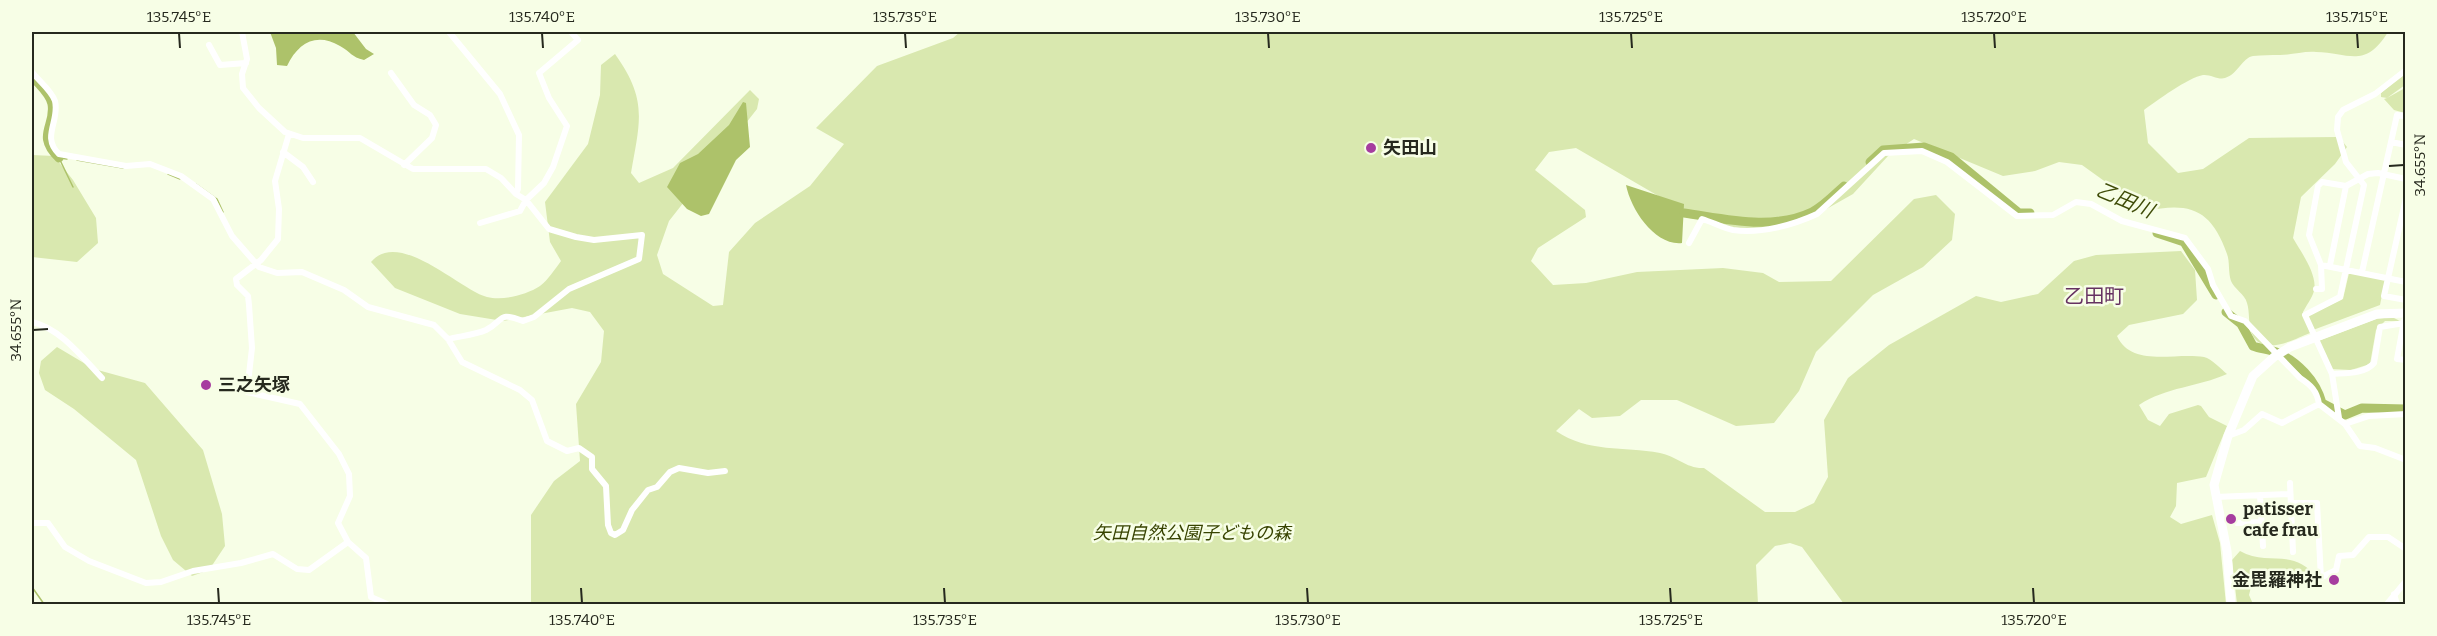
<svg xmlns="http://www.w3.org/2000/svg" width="2437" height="636" font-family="Bitter,'Noto Sans JP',serif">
	<rect width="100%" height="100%" fill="#f7fee6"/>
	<!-- green -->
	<path fill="#d9e8af" d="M960 32H1975L1983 34 2388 32C2365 69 2350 53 2316 52 2304 51 2292 55 2280 55 2270 55 2263 55 2253 56 2242 58 2238 74 2225 78 2218 80 2210 74 2203 75 2189 77 2155 102 2144 110L2148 143 2178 173 2203 169 2249 138 2339 137 2347 147 2335 164 2301 197 2293 238C2301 252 2318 275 2314 291 2312 298 2306 306 2303 312L2310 333C2295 339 2262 357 2252 334 2248 326 2250 312 2247 303 2245 294 2234 289 2231 281 2228 272 2230 262 2227 254 2211 209 2190 202 2146 211L2082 165 2059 162 2035 171 2003 176 1914 139 1888 156 1853 194 1807 220 1760 230H1732L1691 215 1576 148 1549 152 1535 170 1585 210 1586 217 1538 248 1531 261 1553 285 1586 283 1637 272 1723 268 1763 273 1779 282 1831 281 1914 199 1936 195 1955 214 1952 240 1923 267 1873 295 1816 352 1799 391 1774 423 1736 426 1677 400H1641L1620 416 1592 418 1579 409 1556 431C1588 453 1623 446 1660 453 1676 456 1687 469 1704 468L1765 512H1795L1814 503 1828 477 1824 420 1848 378 1889 345 1976 296 2001 302 2038 294 2074 261 2096 255 2181 251 2195 270 2197 300 2183 314 2129 325 2117 336C2132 368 2174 352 2204 357 2212 359 2221 369 2227 374 2198 387 2166 387 2139 405L2148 420 2160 426 2169 414 2198 405 2201 406 2209 417 2227 426 2206 477 2177 483 2176 506 2170 517 2181 524 2212 515 2220 543 2226 604H1844L1802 547 1790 543 1775 546 1756 565 1758 604H531V515L554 481 580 461 576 404 601 362 604 331 590 312 572 308 503 321 460 314 395 288 371 262C399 228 460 290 487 297 503 301 526 295 540 286 548 280 555 269 561 261L550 242 545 202 588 144 600 95 601 65 615 54C648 100 640 121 631 173L639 183 673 168 750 90 759 99 757 109 669 221 657 255 663 274 713 306 723 305 729 252 755 223 810 186 844 144 816 128 877 66 953 38Z
		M2405 73V85L2387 98 2405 88V113L2394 110 2384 99 2387 98 2381 97V93Z
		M32 155 54 156 73 180 96 218 98 243 77 262 32 257Z
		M2349 273 2385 280 2380 305 2313 330 2308 316 2343 299Z
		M2392 317 2400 321H2385L2376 330 2370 364 2351 370 2330 369 2318 341 2376 319Z
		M57 347 94 369 145 383 203 450 222 514 225 546 209 570 192 576 173 560 161 536 136 460 74 409 45 390 39 373 41 361Z
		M2240 551C2267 567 2293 546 2318 579L2308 582 2282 580 2271 586 2261 580 2251 587 2249 595 2253 604H2237L2232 560Z"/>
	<!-- water -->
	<path fill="#adc26a" d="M270 32H353L366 49 374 54 364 60C351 57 351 52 340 46 316 32 298 43 287 66L277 65 276 48Z
		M743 102 746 103 750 147 736 160 709 214 701 216 687 209 667 187 680 163 698 154 729 125Z
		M1626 185 1684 204 1682 243C1655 246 1631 210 1626 185Z"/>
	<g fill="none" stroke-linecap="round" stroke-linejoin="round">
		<!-- stream -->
		<path stroke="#adc26a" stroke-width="1.5" d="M59 158 67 159
			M59 158 73 187
			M77 160 123 168
			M168 174 180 179
			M196 184 217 199 223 212
			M32 587 44 604"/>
		<!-- river -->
		<path stroke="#adc26a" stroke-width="9" d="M32 76C38 84 50 93 52 104 56 126 35 135 59 158
			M1870 162 1883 150 1924 147 1951 157 2019 213H2030
			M1684 213C1726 219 1772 231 1812 212 1824 206 1835 194 1844 186
			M2157 233 2184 242 2216 295
			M2226 312 2241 324 2253 346C2260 349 2268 349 2276 352 2297 361 2316 380 2322 403L2345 415 2362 408 2406 409"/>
		<!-- street -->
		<path stroke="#fff" stroke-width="6" d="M242 32 247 59 242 74 243 88 259 108 285 132 303 138H360L413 169H486L501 178 516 194 526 200 549 229 576 237 594 240 642 235 639 259 569 289 534 317 523 321C497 311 505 320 486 330 475 335 460 336 448 339
			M449 32 500 94 519 135 518 189 516 194
			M209 45 220 65 246 63
			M32 72C38 80 52 91 55 101 60 121 41 137 59 154L126 166 150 164 181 176 213 199 232 236 259 267 277 273 302 272 344 290 368 307 434 325 448 339 462 362 520 390 532 400 547 441 567 451 579 448 592 457V469L606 486 608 525 611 533 615 535 623 530 632 510 648 490 657 487 670 472 679 468 708 473 725 471
			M391 73 414 105 430 115 436 125 432 138 404 165
			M289 134 275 181 279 209 278 239 261 260 236 279 237 285 248 296 249 305 252 348 247 392 300 404 339 454 349 474 350 496 338 523 348 542 366 558 371 597 387 604
			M2391 142 2406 145
			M283 152 303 167 313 182
			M2406 179 2378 173 2368 174 2346 186 2322 182 2318 186 2309 235 2321 265 2406 282
			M2406 198 2384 296 2406 300
			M480 223 520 211 526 200 544 183 553 167 567 126 549 98 539 73 578 40 571 32
			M1689 243 1702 219C1712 222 1723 228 1733 230 1761 234 1793 225 1817 214L1884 153 1922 151 1947 162 2017 216 2053 215 2076 202 2091 204 2122 221 2185 238 2208 269 2213 285 2231 316 2245 321 2300 378C2311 385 2317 391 2319 404L2345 424 2360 446 2375 448 2406 460
			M2330 265 2346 186
			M2362 272 2397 115 2406 116
			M2316 289H2322L2321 265
			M2404 321 2397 359 2406 360
			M32 322C60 328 83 358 102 378
			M2332 374C2345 373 2365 374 2374 363L2380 327 2404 323
			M2339 418 2332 374 2305 315 2340 297 2364 185 2346 162 2337 130 2338 117 2343 110 2375 94 2406 70
			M2345 424 2369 416 2406 414
			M2228 436 2244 430 2262 414 2282 423 2319 404
			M2290 483 2293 552
			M2260 495 2263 546
			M2215 497 2290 494
			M2291 503H2317L2321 578
			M32 523H48L65 547 89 561 146 583 161 582 193 571 241 563 273 554 297 569 309 570 348 542
			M2237 523 2261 522
			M2322 577 2336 570 2339 556 2353 555 2369 537H2388L2406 549
			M2394 594 2397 604
			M2387 604 2406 581"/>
		<!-- secondary -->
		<path stroke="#fff" stroke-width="9" d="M2231 604 2227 551 2214 485 2228 436 2253 376 2274 357 2290 347 2377 314 2406 313"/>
	</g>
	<!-- ticks -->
	<path fill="none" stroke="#26291e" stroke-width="2" d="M179 33 180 48M542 33 543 48M905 33 906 48M1268 33 1269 48M1631 33 1632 48M1994 33 1995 48M2357 33 2358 48M2389 166 2404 165M33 330 48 329M218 588 219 603M581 588 582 603M944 588 945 603M1307 588 1308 603M1670 588 1671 603M2033 588 2034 603"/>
	<!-- markers -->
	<g fill="#a63d9f" stroke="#f7fee6" stroke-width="2">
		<circle cx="1371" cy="148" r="6"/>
		<circle cx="206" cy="385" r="6"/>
		<circle cx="2231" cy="519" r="6"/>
		<circle cx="2334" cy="580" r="6"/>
	</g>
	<g text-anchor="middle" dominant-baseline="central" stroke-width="5" stroke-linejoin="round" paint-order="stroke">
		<!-- poi labels -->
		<g font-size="18" font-weight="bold" fill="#26291e" stroke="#f7fee6" text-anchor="start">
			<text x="1383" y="148">矢田山</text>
			<text x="218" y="385">三之矢塚</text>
			<text x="2243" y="509">patisser<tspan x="2243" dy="21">cafe frau</tspan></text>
			<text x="2322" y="580" text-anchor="end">金毘羅神社</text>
		</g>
		<!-- park labels -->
		<g font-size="18" font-style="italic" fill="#374300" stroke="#f7fee6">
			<text x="1192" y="533">矢田自然公園子どもの森</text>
		</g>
		<!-- water labels -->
		<g font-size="20" font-style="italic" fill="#3f4c08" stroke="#f7fee6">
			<text transform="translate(2125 200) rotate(23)">乙田川</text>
		</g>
		<!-- neighbourhood labels -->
		<g font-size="20" fill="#663261" stroke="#f7fee6">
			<text x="2094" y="296">乙田町</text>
		</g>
	</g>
	<!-- border -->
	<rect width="2437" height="636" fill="none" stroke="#f7fee6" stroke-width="66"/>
	<rect x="33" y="33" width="2371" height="570" fill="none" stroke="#26291e" stroke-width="2"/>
	<g font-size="15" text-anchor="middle" fill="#26291e">
		<text x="179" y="22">135.745°E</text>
		<text x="542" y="22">135.740°E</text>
		<text x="905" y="22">135.735°E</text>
		<text x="1268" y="22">135.730°E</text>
		<text x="1631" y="22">135.725°E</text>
		<text x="1994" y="22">135.720°E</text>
		<text x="2357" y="22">135.715°E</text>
		<text transform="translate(2420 165) rotate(-90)" y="5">34.655°N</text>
		<text transform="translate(16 330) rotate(-90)" y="5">34.655°N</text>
		<text x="219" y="625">135.745°E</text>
		<text x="582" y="625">135.740°E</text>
		<text x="945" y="625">135.735°E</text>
		<text x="1308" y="625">135.730°E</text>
		<text x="1671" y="625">135.725°E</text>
		<text x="2034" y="625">135.720°E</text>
	</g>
</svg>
